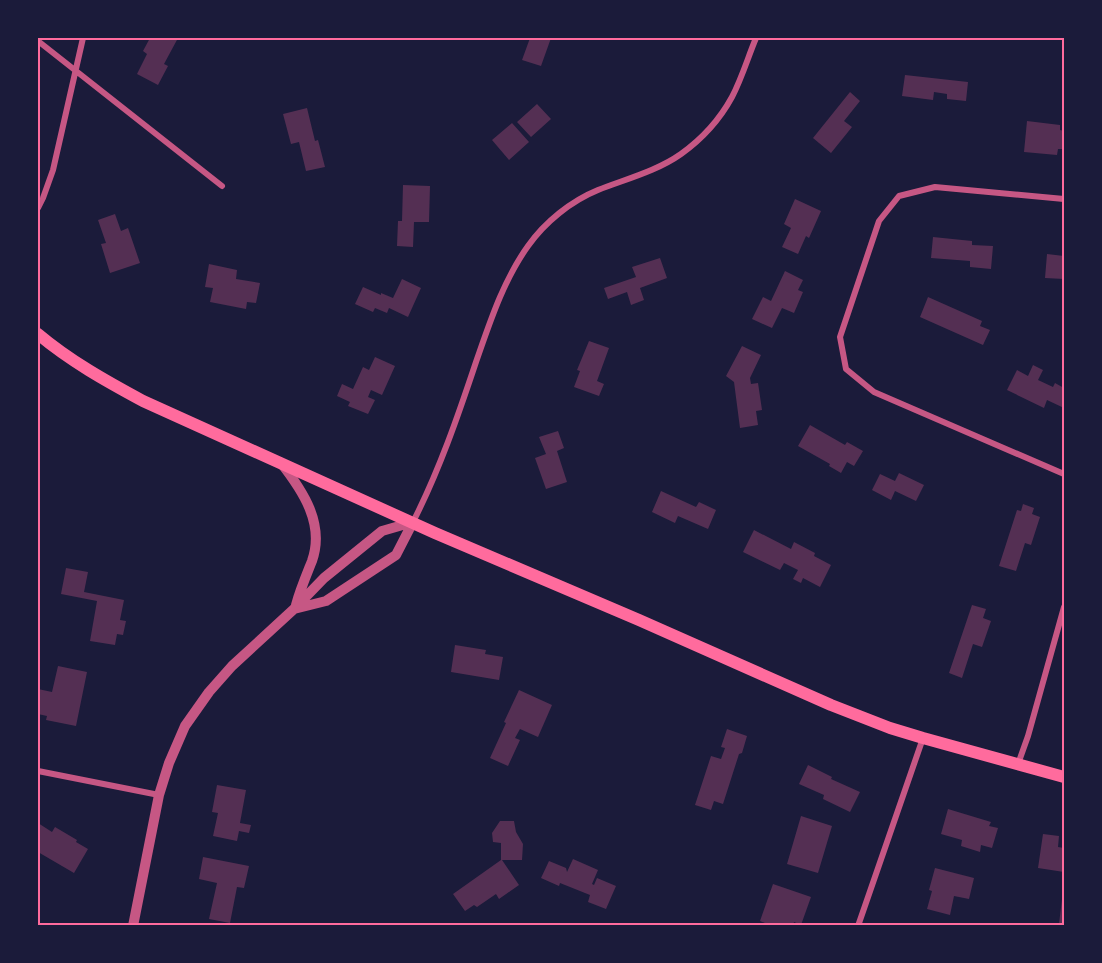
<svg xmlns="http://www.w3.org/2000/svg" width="1102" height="963" font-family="'Source Sans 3',sans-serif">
	<rect width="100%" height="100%" fill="#1b1b3a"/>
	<!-- building -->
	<path fill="#542f53" d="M150 38H178L164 64 168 66 158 85 137 74 147 54 143 51Z
		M530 38H551L541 66 522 60Z
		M905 75 968 82 966 101 947 99V94L934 92 933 100 902 96Z
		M850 92 860 101 844 121 852 127 831 153 813 138Z
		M537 104 551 119 531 137 517 122Z
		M307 108 315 141 318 140 325 167 306 171 299 142 291 144 283 114Z
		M1027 121 1060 125V130L1064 131V149H1058L1057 155 1024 152Z
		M512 123 529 142 509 160 492 140Z
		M403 185 430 186 429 222H414L413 247 397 246 398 221H402Z
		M795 199 821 211 809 238 806 236 798 254 782 247 791 228 784 224Z
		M115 214 121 231 128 228 140 263 110 273 101 244 106 243 98 220Z
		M933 237 972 241V245L993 246 991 269 970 267V261L931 258Z
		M1047 254 1064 256V279L1045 278Z
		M660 258 667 278 640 288 644 300 631 305 627 292 608 299 604 288 636 277 632 267Z
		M209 264 237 270 236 279 260 283 256 303 247 302 246 309 210 302 213 288 205 287Z
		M785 271 803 280 798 290 803 292 794 313 782 308 772 328 752 319 763 297 771 301Z
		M402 279 421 288 408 317 389 308 387 313 375 308 373 312 355 304 363 287 381 295V293L393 298Z
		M928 297 982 321 980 326 990 330 983 345 920 317Z
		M589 341 609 348 597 381 604 384 599 396 574 387 580 371 577 370Z
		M742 346 761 355 750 378 751 384 758 383 762 410 756 411 758 425 740 428 734 382 726 376Z
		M375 357 395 366 382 395 371 390 368 397 375 400 368 414 348 406 350 402 337 396 342 384 353 389 363 367 369 370Z
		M1033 365 1043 370 1038 380 1053 387 1055 383 1064 388V408L1047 400 1044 408 1007 390 1017 370 1028 376Z
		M810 425 845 445 847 442 863 451 854 466 847 462 841 473 829 466 830 464 798 446Z
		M558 431 564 448 557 451 567 482 546 489 535 458 546 454 539 437Z
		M899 473 924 485 916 501 895 491 891 500 872 490 880 474 895 481Z
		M661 491 696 507 699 502 716 510 708 529 678 516 675 523 652 512Z
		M1023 504 1034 508 1032 514 1040 517 1031 545 1025 543 1016 571 999 566 1017 510 1021 511Z
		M754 530 791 549 794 542 815 553 814 556 831 565 820 587 803 578 801 583 793 579 798 570 784 563 780 570 743 552Z
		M66 568 88 572 84 592 124 600 120 620 126 621 123 635 117 634 115 645 90 641 97 601 61 594Z
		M972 605 986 609 983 618 991 621 982 647 973 644 962 678 949 673Z
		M455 645 486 650 485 654 503 657 499 680 451 672Z
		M58 666 87 672 76 726 46 720 47 716 38 714V689L52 692Z
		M519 690 552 705 538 737 520 729 515 738 520 740 508 766 490 758 506 723 504 722Z
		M727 729 747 736 742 753 739 754 723 804 714 801 711 810 695 805 711 756 721 759 725 748 721 747Z
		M808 765 832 777 831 779 860 792 850 812 823 799 824 795 799 784Z
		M217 785 246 790 240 823 251 825 249 833 239 831 237 841 213 836 218 813 212 812Z
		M948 809 991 822 989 826 998 828 992 848 981 845 980 852 961 846 962 840 941 834Z
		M801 816 832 826 818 873 787 864Z
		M500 821H514L516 832 523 844 522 860H502L519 885 499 899 496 894 477 907 474 905 465 911 453 894 501 860V843L493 842 492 833Z
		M38 823 52 832 55 827 77 840 76 842 88 849 74 873 38 852Z
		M1043 834 1059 836 1058 847 1064 848V872L1038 868Z
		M203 857 249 866 244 888 237 887 230 923 209 919 217 883 199 879Z
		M573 859 598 870 592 884 594 885 597 878 616 886 606 909 588 902 590 895 560 883 559 886 541 878 549 861 566 868 567 872Z
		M935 868 974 878 969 899 954 896 950 915 927 909 932 891 929 890Z
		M773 884 811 897 801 925 794 922 793 926H772L760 921Z
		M1062 899 1064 900V926H1053L1054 923 1059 924Z"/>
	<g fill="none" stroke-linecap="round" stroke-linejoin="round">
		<!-- minor -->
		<path stroke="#c65784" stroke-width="6" d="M38 41 222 186
			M1064 199 935 187 899 196 879 221 840 337 846 369 874 392 1064 474
			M38 208 43 198 53 170 83 38
			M413 522C439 471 458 416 476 362 490 322 503 281 528 246 545 222 571 201 598 190 626 179 657 171 681 154 702 139 720 119 732 97 742 78 748 57 756 38
			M1018 764 1028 736 1064 607
			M38 771 159 795
			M858 926 923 738"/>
		<!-- tertiary -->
		<path stroke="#c65784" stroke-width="10" d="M281 463C303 491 325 524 312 561 306 576 300 590 296 605
			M294 609 326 601 396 555 413 522
			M133 926 159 795 169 763 185 726 209 692 232 666 294 609 324 578 382 531 413 522"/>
		<!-- secondary -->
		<path stroke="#ff6b9d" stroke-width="12" d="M38 334C70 361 106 381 143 401L435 533 639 620 831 705 890 728 923 738 1064 777"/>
	</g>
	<!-- border -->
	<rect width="1102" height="963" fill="none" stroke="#1b1b3a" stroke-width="78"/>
	<rect x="39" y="39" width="1024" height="885" fill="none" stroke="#ff6b9d" stroke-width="2"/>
</svg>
